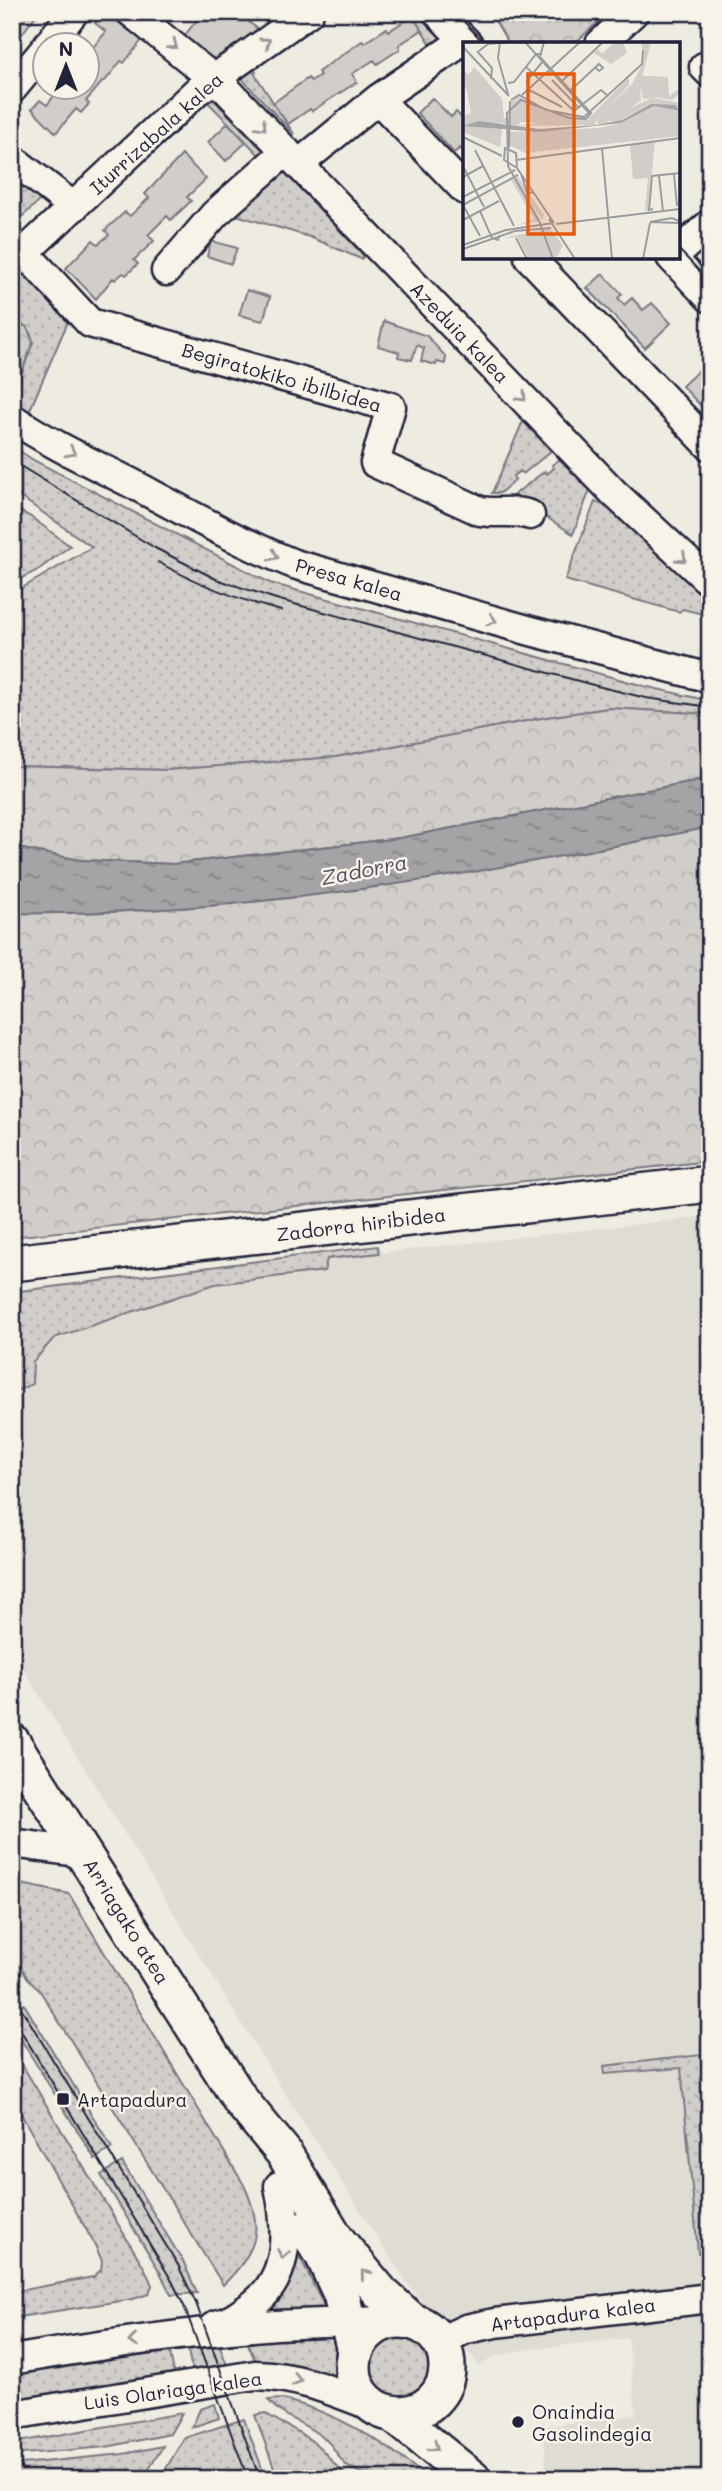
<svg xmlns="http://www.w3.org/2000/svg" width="722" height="2491" font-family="Mali,sans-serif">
	<defs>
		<pattern id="grass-dots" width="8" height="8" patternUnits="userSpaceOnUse" patternTransform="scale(1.75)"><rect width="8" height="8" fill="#d1cdc9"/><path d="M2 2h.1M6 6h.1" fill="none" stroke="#b3b0ae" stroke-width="1.8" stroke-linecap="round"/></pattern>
		<pattern id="forest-crowns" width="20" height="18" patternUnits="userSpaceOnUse" patternTransform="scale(1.75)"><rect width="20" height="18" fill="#d1cdc9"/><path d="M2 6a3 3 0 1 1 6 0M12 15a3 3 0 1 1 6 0" fill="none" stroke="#b3b0ae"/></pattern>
		<pattern id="water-ripples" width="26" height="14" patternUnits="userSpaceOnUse" patternTransform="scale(1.75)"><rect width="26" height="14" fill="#a6a3a6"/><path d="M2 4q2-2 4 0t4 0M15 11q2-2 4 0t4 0" fill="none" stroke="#878488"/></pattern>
	</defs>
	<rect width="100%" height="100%" fill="#eeebe1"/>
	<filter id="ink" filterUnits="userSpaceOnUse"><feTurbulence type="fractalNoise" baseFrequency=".0143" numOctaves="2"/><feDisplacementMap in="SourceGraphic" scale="14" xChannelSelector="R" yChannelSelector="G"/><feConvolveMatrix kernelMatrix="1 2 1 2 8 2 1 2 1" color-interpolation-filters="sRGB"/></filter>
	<g filter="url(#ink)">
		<!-- built -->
		<path fill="#dfdcd4" d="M710 1216V2479H547L544 2438 550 2436 546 2426 636 2415 628 2338 521 2350 492 2358 480 2366 408 2285 282 2089 12 1651V1393L32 1384 33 1362 53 1338 215 1284 324 1271 327 1259Z"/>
		<!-- grass -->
		<path fill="url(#grass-dots)" stroke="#7a7882" stroke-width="2" d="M410 12H417L447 44 436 52Z
			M253 67 256 72 254 73 294 134 244 81 242 77 244 73Z
			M208 94 270 157 265 161 204 98Z
			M281 168 364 256 361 259 310 237 233 214Z
			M20 171 50 201H39L12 226V182Z
			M24 270 69 306 66 326 29 412 12 401 33 342C31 330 23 323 12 320V279Z
			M523 421 551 451 523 474 520 471 513 476 515 480 500 493H492Z
			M12 446 35 461 270 583 644 686 710 701V714L609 708 547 717 336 757 167 770 12 766V594L92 547 12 491Z
			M560 459 590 490 573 534 527 505 506 501 545 471 547 474 554 468 552 465Z
			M595 502 603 505 652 540 710 591V616L683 609 679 612 565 580Z
			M12 507 31 517 70 546 38 570 12 583Z
			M378 1246 379 1253 327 1259 324 1271 215 1284 54 1338 33 1362 32 1384 12 1393V1292Z
			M12 1882 69 1894 244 2185C265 2230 257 2251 223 2285L40 1991 27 1977 12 1953Z
			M24 2004 112 2148 95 2159 12 2025V2011Z
			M12 2048 145 2269 152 2285 149 2294 133 2299 12 2318V2292L93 2277 101 2270 102 2261 96 2247 12 2098Z
			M710 2054V2253H698L681 2068 605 2074 604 2066Z
			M122 2162 184 2263 197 2293 171 2295 160 2272 101 2175Z
			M299 2255 323 2304V2311L268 2313 291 2280Z
			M332 2333 335 2338 339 2379C308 2369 289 2362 256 2363L246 2339Z
			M368 2367a32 32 0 1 1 64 0a32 32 0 1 1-64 0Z
			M218 2341 228 2368 193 2374 187 2346Z
			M169 2347 175 2378 12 2405V2371Z
			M282 2399C336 2413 386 2442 428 2479 406 2479 365 2479 347 2466 338 2459 335 2447 326 2440 308 2424 284 2419 268 2400Z
			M215 2404 219 2418 192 2427 200 2409Z
			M182 2413 170 2434 106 2447 12 2455V2443Z
			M265 2413C280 2423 299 2431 313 2442 329 2453 336 2472 354 2479H278L255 2415Z
			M244 2419 266 2479H160L184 2438Z
			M163 2446 143 2479H12V2465L123 2454Z"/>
		<!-- forest -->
		<path fill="url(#forest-crowns)" stroke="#7a7882" stroke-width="2" d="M490 12H609L574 44H509Z
			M12 320 27 327 33 342 12 397Z
			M609 708 710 714V778L400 838 173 864 80 860 12 847V766L167 770 336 757 547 717Z
			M710 827V1161L12 1237V913C248 916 480 873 710 827Z"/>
		<!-- garden -->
		<path fill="#d1cdc9" stroke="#7a7882" stroke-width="2" d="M12 12H33L36 15 22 34 12 26Z
			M104 12 142 40 124 63 121 61 105 81H103L86 101 89 104 81 113 76 109 56 133 32 109 40 100 47 105 60 88H88V53L106 32 95 23Z
			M203 12H236L259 30 215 58H210L182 39Z
			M412 16 422 30 399 45 400 49 377 64 374 60 352 74 357 82 312 111 310 109 288 124 273 103 308 78 311 81 320 75 318 72 362 41 364 43 387 28 389 31Z
			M432 98 451 117 456 112 465 121V153L460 148 454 153 417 113Z
			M228 123 246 142 226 161 208 142Z
			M182 155 206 179 187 197 191 201 171 220 167 216 148 235 154 241 134 260 138 264 126 275 123 273 115 280 113 278 96 299 66 268 93 240 98 244 109 235 105 230 125 212 130 216 149 198 145 194Z
			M211 241 237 248 231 264 207 256Z
			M603 274 622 294 618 298 624 305 632 298 643 310 652 303 671 323 645 348 587 288Z
			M247 290 270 297 263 321 239 315Z
			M384 321 427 336 446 357 445 364 437 362 436 365 421 361 424 348 417 345 412 360 398 357 399 352 378 346Z
			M699 370 710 381V397L701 406 682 386Z"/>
		<!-- water -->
		<path fill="url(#water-ripples)" stroke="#716f7b" stroke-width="2" d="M710 778V827C480 874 248 916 12 913V847L80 860 173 864 400 838Z"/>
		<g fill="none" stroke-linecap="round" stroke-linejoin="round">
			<!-- minor casing -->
			<g stroke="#22223b" stroke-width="33">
				<path id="minor" d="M131 12 226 89 614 493 710 582
					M437 12 468 44
					M600 44 634 12
					M47 46 74 12
					M704 67 710 73
					M12 89 46 48
					M378 99 465 190
					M12 159 74 207
					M299 164 378 99 450 50
					M678 252 710 224
					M25 253 90 323 391 407 375 463 480 511C497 514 514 509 530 515
					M529 257 710 446
					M671 257 710 298
					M12 264 197 91 309 12
					M166 271 215 214 286 151
					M12 418C50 444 94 464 135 485 187 513 239 542 294 564L531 631 710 678
					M12 1843 84 1853
					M216 2325C230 2322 239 2315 250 2307 291 2278 288 2230 279 2186
					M440 2341 466 2329 495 2323 710 2298
					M12 2360C100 2345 188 2332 277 2325 315 2323 352 2322 389 2321
					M12 2415 255 2375C298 2376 333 2391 372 2406"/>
			</g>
			<!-- major casing -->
			<g stroke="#22223b" stroke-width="40">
				<path id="major" d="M12 1263 710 1184
					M12 1742 241 2101 284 2153 336 2239 381 2293 413 2322
					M306 2229 322 2253 341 2294 355 2351
					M353 2367a47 47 0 1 1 94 0a47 47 0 1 1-94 0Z
					M394 2415 473 2479"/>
			</g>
			<!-- minor -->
			<use href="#minor" stroke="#f7f3e8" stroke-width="28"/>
			<!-- major -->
			<use href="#major" stroke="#f7f3e8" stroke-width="35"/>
			<!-- tram -->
			<path stroke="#22223b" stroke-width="2" d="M455 12 485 44
				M678 249 710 282
				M12 461 155 548 216 579 276 599 597 686 646 698 710 707
				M158 562C197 584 237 599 281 611
				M12 1993 178 2265 196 2303 260 2479
				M12 2016 172 2281 184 2306 248 2479"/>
		</g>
		<!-- one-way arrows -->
		<defs><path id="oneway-chevron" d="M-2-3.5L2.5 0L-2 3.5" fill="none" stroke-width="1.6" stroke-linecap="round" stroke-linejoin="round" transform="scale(1.75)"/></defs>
		<g stroke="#97959a">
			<use href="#oneway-chevron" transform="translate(266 42) rotate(-35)"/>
			<use href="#oneway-chevron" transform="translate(173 45) rotate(38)"/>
			<use href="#oneway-chevron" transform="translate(262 126) rotate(46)"/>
			<use href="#oneway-chevron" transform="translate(522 397) rotate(46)"/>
			<use href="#oneway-chevron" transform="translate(71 452) rotate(28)"/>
			<use href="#oneway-chevron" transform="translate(274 556) rotate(23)"/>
			<use href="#oneway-chevron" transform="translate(682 558) rotate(43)"/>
			<use href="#oneway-chevron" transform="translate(492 620) rotate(16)"/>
			<use href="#oneway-chevron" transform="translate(283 2254) rotate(100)"/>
			<use href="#oneway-chevron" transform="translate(365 2274) rotate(-130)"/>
			<use href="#oneway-chevron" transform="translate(133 2341) rotate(173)"/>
			<use href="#oneway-chevron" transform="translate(297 2380) rotate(12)"/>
			<use href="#oneway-chevron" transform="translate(434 2447) rotate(37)"/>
		</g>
	</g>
	<!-- markers -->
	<g fill="#22223b" stroke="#f7f3e8" stroke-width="2.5">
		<rect x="56" y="2092" width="14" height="14" rx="3.5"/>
		<circle cx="518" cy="2422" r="7"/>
	</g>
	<g text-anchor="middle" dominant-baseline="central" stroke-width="5" stroke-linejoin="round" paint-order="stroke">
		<!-- street labels -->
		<g font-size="19" fill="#22223b" stroke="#f7f3e8">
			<text transform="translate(156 133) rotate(-42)">Iturrizabala kalea</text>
			<text transform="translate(460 332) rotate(46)">Azeduia kalea</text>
			<text transform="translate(282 377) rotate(16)">Begiratokiko ibilbidea</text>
			<text transform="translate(349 579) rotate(16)">Presa kalea</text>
			<text transform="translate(361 1224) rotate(-7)">Zadorra hiribidea</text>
			<text transform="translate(127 1921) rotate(58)">Arriagako atea</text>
			<text transform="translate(573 2314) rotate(-7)">Artapadura kalea</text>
			<text transform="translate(173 2390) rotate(-8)">Luis Olariaga kalea</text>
		</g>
		<!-- poi labels -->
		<g font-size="19" fill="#22223b" stroke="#f7f3e8" text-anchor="start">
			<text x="77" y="2099">Artapadura</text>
			<text x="532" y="2411">Onaindia<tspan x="532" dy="22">Gasolindegia</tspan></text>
		</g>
		<!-- water labels -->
		<g font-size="21" font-style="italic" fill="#504f60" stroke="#f7f3e8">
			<text transform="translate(364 869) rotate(-11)">Zadorra</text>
		</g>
	</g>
	<!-- overview -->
	<g transform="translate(463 42)">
		<rect width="217" height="217" fill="#eeebe1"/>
		<path d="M179 0H188L180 32V57L177 42 178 59 143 80H153L135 83 134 76 133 80 124 76 123 78 75 81 58 80 54 84 38 81 0 44V28L6 33 11 25 39 57 41 76H47L48 60 55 54 82 69 126 76 166 35V43L145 66 169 42 179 23ZM188 34 205 35 206 54 216 47 217 51 209 58 195 56 201 55 200 46 192 47ZM192 100 185 169H182L185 136 170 137 167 103ZM55 135 81 173 79 178 66 159 77 179 54 183 71 177 48 138ZM87 187 100 203 93 217H84L55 195 40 196Z" fill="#d1cdc9"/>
		<path d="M152 0H160L164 11 148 22 131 11 135 7 139 12ZM11 25 38 56 33 66 39 89 37 105 0 90V74L8 71 0 28 6 33ZM189 56 217 61V66L188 62 153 80 141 78ZM191 64 217 69V94L62 111 46 103V90L136 86 158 81ZM104 77 131 78 133 83 54 84Z" fill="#d1cdc9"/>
		<path d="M188 34 192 47 200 45 201 55 180 57 179 34ZM73 193 85 216 66 217 55 196Z" fill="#d1cdc9"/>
		<path d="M188 62 212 63 217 69 191 64 158 81 78 90 0 84 16 79 76 87 134 83 159 78Z" fill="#a6a3a6"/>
		<path fill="none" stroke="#9c9b9f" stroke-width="2" d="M37 0 35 16 45 52M62 0 126 71M81 0 77 15 128 71 123 77 106 76 58 58 44 71 45 124 76 179 90 217M0 5 46 54M14 9 29 26 28 37M16 9 25 2 51 0M63 25 111 69 138 48 145 54M89 38 116 66M99 39 140 0M63 40 80 19M45 41 51 40 73 12H79M66 48 99 65M108 48 136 22 140 26 136 29 132 25M59 53 117 0M48 58 56 53 83 68 121 75 179 22 180 8M0 95 39 114M46 106 47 59M139 106 149 217M12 108 51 184M53 118 217 96M0 124 21 165M54 126 41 118 42 106 53 111 54 126 91 181M58 132 64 150 70 151M211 132 214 164M196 134 200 169M0 135 20 124M0 155 52 128M0 163 55 133M0 163 17 194M190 167 186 168 189 134 217 131M17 169 29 196 35 198 37 193M86 177 112 217M0 178 36 159M216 179 209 176 187 180 216 181M93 182 217 167M53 196 64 217M0 203 43 188 90 181M0 207 52 189 88 186M180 217 187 181"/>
		<path fill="#e8590c" fill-opacity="0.15" stroke="#e8590c" stroke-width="3.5" d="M65 32H111V192H65Z"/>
		<rect width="217" height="217" fill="none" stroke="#22223b" stroke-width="3.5"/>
	</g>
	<!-- margin -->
	<rect width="722" height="2491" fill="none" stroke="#f7f3e8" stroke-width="42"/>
	<rect x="21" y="21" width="680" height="2449" fill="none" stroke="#22223b" stroke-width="2.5" filter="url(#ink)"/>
	<!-- north arrow -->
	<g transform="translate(66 66)"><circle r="33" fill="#f7f3e8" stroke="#a29fa3" stroke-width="2"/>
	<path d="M0-5L12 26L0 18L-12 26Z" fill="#22223b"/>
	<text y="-10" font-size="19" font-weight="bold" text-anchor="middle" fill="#22223b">N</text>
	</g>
</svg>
